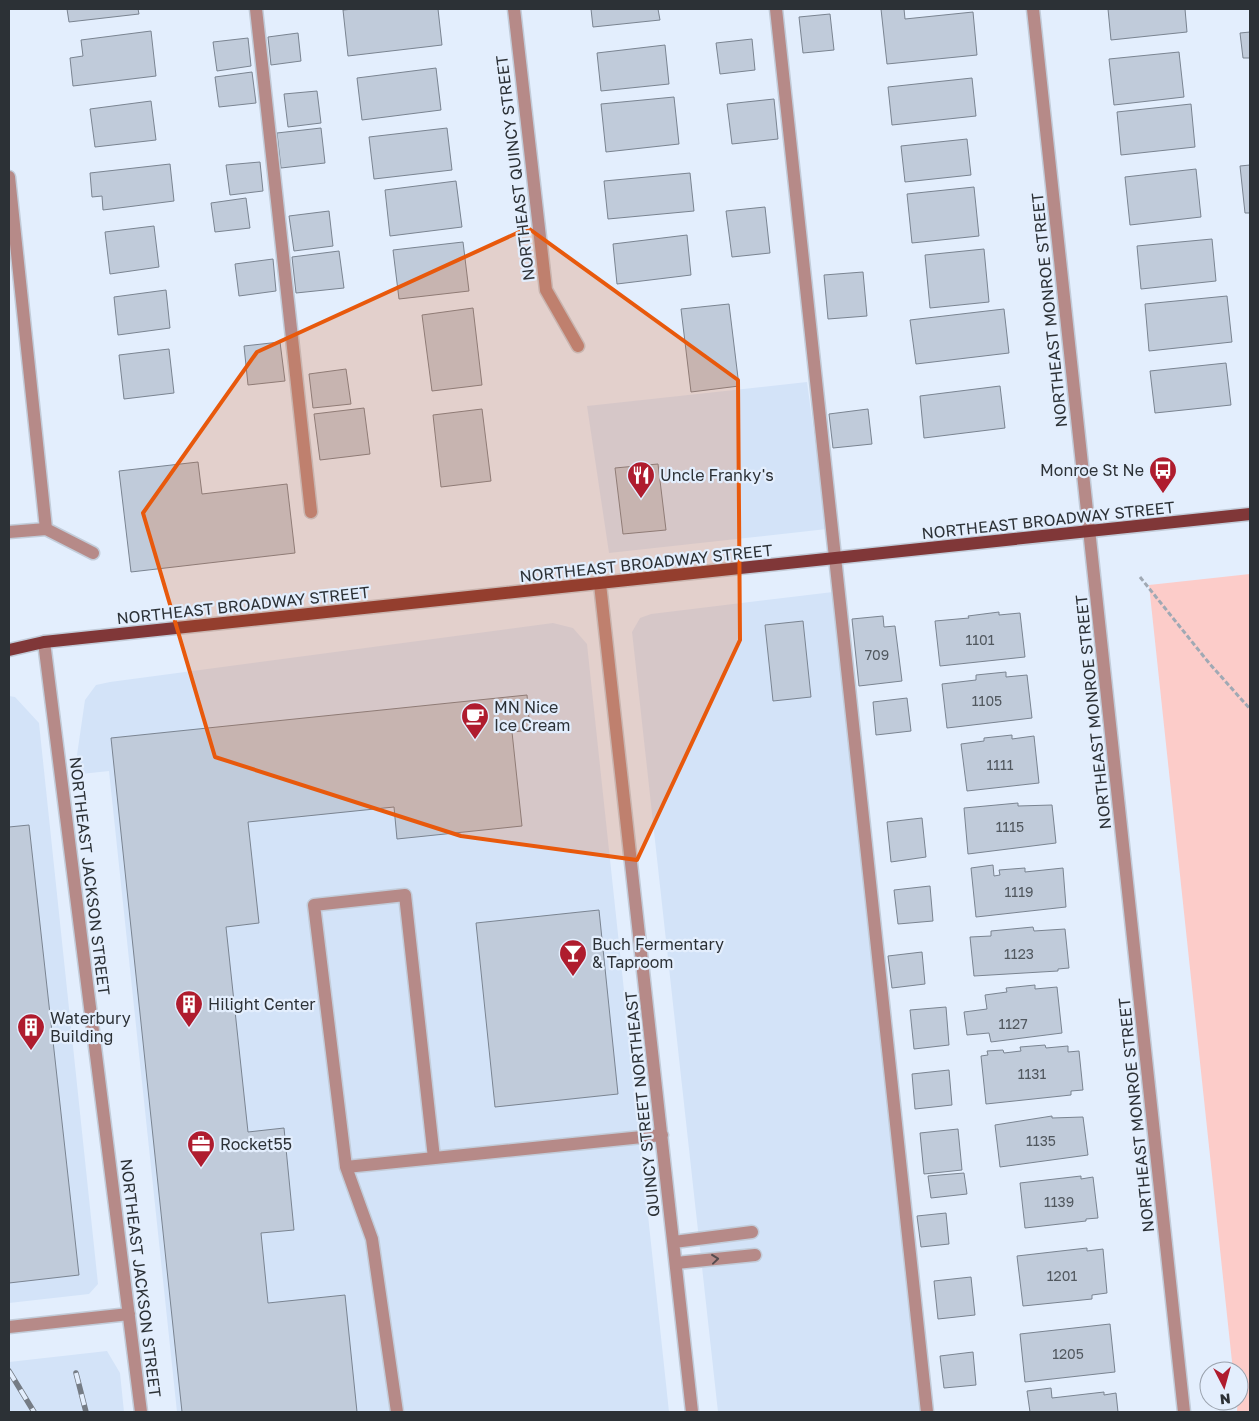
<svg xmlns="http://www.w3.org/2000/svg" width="1259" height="1421" font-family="'Golos Text',sans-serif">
	<rect width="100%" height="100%" fill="#e3eefd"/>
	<!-- built -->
	<path fill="#d3e3f8" d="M807 382 827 529 609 553 587 406Z
		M833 592 922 1412H718L632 632 640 618 651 614Z
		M553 623 573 628 587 644 669 1412H177L109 771 81 774 77 755 85 700 96 685 110 682Z
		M9 696 15 697 39 723 98 1284 89 1294 9 1303Z
		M107 1351 120 1373 124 1412H9V1362Z"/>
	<!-- green -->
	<path fill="#fcccc9" d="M1250 574V1412H1237L1239 1371H1233L1149 585Z"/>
	<!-- building -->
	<path fill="#c0cbda" stroke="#7a8491" d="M67 9H138L139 14 69 22Z
		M354 9H438L442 45 348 56 343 10Z
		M591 9H658L660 20 593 27Z
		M881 9H904L905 19 973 12 977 55 887 64Z
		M1108 9H1185L1187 32 1111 40Z
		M830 14 834 50 803 53 799 17Z
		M151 31 156 76 73 86 70 58 83 56 81 40Z
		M1250 32V58H1243L1240 33Z
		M298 33 301 61 271 65 268 37Z
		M248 38 251 66 217 71 213 42Z
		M752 39 755 70 720 74 716 43Z
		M665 45 669 84 601 91 597 53Z
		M1179 52 1184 97 1114 105 1109 59Z
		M436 68 441 110 362 120 357 78Z
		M252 72 256 103 219 107 215 77Z
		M972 78 976 116 892 125 888 87Z
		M317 91 321 123 288 127 284 94Z
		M674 97 679 144 606 152 601 104Z
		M774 99 778 139 732 144 727 104Z
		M151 101 156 140 95 147 90 109Z
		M1191 104 1195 147 1121 155 1117 112Z
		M321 128 325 163 281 168 277 133Z
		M447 128 452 170 374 179 369 137Z
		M967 139 971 175 905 182 901 146Z
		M260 162 263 191 230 195 226 165Z
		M170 164 174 201 103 210 102 196 92 197 90 173Z
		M1250 165V213H1245L1240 166Z
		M1196 169 1201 217 1130 225 1125 177Z
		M690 173 694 211 608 219 604 181Z
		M456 181 462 227 390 236 385 190Z
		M974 187 979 236 912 243 907 194Z
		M246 198 250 228 215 232 211 203Z
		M765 207 770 253 732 257 726 211Z
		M329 211 333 246 294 251 289 216Z
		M154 226 159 267 110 274 105 232Z
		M687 235 691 275 617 284 613 244Z
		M1212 239 1216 281 1141 289 1137 246Z
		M463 242 469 291 399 299 393 250Z
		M984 249 989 302 930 308 925 255Z
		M339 251 344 288 296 293 292 257Z
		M273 259 276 291 239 296 235 264Z
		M863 272 867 316 828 319 824 275Z
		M166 290 170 328 118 335 114 297Z
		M1227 296 1232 342 1149 351 1145 304Z
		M729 304 739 386 691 392 681 309Z
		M473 308 482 385 432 391 422 315Z
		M1004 309 1009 353 916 364 910 320Z
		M280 342 285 381 248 385 244 346Z
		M169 349 174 393 124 399 119 355Z
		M1226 363 1231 405 1155 413 1150 371Z
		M346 369 351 404 313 408 309 374Z
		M1000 386 1005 428 924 438 920 396Z
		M364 408 370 454 320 460 314 414Z
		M482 409 491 481 441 487 433 415Z
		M868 409 872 444 833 448 829 414Z
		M198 462 202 494 287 484 295 553 131 572 119 471Z
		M658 464 666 530 623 534 615 468Z
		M999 612V615L1020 613 1025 657 940 666 935 621 969 618 968 616Z
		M883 616 884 627 895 626 902 681 859 686 852 619Z
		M803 621 811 697 773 701 765 625Z
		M1006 672V677L1027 675 1032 718 947 728 942 684 976 680V675Z
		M527 695 530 730 512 732 522 826 397 839 394 807 248 822 259 923 226 927 248 1132 284 1128 294 1230 261 1233 268 1303 345 1295 357 1412H182L111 738Z
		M907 698 911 731 876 735 873 702Z
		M1012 735V739L1034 736 1039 783 967 791 961 744 984 741V738Z
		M1018 803V806L1052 805 1056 843 968 854 964 808Z
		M922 818 926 857 891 862 887 822Z
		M29 825 79 1275 9 1283V827Z
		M993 865 994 876 1000 875 999 870 1025 868V872L1063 868 1066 907 976 917 971 868Z
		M930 886 933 921 898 924 894 890Z
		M599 910 618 1094 495 1107 476 923Z
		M1033 927 1034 931 1065 929 1069 968 1058 969V971L974 976 970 937 991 936V931Z
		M922 952 925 984 892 988 888 956Z
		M1035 985V989L1057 987 1062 1033 991 1042 989 1033 967 1035 964 1012 987 1009 985 995 1007 992 1006 988Z
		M946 1007 949 1045 914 1049 910 1010Z
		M1045 1045 1046 1048 1068 1046V1052L1079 1051 1083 1090 1071 1091V1095L986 1104 981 1056 988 1055 987 1051 1003 1050 1004 1053 1021 1051 1020 1047Z
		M949 1070 952 1105 915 1109 912 1074Z
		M1052 1116V1118L1083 1117 1088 1155 1000 1167 995 1125Z
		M958 1129 962 1170 924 1174 920 1133Z
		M964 1173 967 1194 931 1198 928 1176Z
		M1081 1176V1179L1093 1177 1098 1218 1086 1219V1221L1025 1228 1020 1183Z
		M946 1213 949 1244 921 1247 917 1216Z
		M1087 1248V1251L1103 1249 1107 1293 1092 1295V1299L1023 1306 1017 1256Z
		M971 1277 975 1315 938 1319 934 1281Z
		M1110 1324 1115 1372 1025 1382 1020 1334Z
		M973 1352 976 1385 944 1388 940 1356Z
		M1051 1388 1052 1398 1104 1392V1395L1116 1393 1118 1412H1030L1027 1391Z"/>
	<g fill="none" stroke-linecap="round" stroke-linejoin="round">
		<!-- minor casing -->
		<g stroke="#c2ccd9" stroke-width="15">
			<path id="minor" d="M256 9 311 512
				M514 9 546 290 578 346
				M776 9 927 1412
				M1033 9 1184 1412
				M9 177 46 529
				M46 529 93 553
				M9 532 46 529
				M600 584 692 1412
				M44 642 141 1412
				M346 1167 314 905 405 895 434 1158
				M674 1242 752 1232
				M676 1263 755 1255
				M9 1327 129 1314
				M397 1412 372 1239 346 1167 662 1135"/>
		</g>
		<!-- major casing -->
		<g stroke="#c2ccd9" stroke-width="15">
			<path id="major" d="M9 650 44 642 1250 514"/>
		</g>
		<!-- path -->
		<path stroke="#a0a9b4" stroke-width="3" stroke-dasharray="5 2.5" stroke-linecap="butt" d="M1140 577 1209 663 1250 709"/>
		<!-- minor -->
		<use href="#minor" stroke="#b68a88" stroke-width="12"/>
		<!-- major -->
		<use href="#major" stroke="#803738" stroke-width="12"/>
		<!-- rail casing -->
		<g stroke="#757c85" stroke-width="5.5">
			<path id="rail" d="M9 1371 34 1412
				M76 1373 86 1412"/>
		</g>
		<!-- rail -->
		<use href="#rail" stroke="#e3eefd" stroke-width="4" stroke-dasharray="11" stroke-linecap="butt"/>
	</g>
	<!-- one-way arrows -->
	<defs><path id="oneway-chevron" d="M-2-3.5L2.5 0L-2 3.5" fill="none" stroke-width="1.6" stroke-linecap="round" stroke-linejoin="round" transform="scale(1.25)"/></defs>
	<use stroke="#554c4f" href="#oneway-chevron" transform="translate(715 1259) rotate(-6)"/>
	<!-- marked area -->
	<path fill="#e8590c" fill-opacity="0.2" stroke="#e8590c" stroke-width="4" stroke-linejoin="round" d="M528 228 738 380 740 640 637 860 461 836 215 757 143 513 257 352Z"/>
	<!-- icons -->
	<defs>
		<g id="bus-pin" transform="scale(1.4375)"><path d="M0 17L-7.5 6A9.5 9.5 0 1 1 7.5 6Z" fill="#af1c2e" stroke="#e3eefd"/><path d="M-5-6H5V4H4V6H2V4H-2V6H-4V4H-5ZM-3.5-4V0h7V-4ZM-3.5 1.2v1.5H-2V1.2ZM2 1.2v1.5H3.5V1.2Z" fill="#fff"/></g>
		<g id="restaurant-pin" transform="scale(1.4375)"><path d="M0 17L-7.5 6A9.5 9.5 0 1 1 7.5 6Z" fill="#af1c2e" stroke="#e3eefd"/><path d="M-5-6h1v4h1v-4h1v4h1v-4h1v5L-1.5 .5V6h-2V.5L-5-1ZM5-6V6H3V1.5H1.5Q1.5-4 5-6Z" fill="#fff"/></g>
		<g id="cafe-pin" transform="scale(1.4375)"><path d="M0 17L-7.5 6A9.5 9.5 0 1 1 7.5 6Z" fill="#af1c2e" stroke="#e3eefd"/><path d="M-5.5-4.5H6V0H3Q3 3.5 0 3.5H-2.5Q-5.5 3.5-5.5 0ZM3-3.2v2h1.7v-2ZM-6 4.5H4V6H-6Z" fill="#fff"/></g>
		<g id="bar-pin" transform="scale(1.4375)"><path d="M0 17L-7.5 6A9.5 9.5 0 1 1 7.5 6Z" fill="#af1c2e" stroke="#e3eefd"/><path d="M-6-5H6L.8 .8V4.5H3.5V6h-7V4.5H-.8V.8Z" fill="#fff"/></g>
		<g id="building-pin" transform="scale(1.4375)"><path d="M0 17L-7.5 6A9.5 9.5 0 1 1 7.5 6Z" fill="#af1c2e" stroke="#e3eefd"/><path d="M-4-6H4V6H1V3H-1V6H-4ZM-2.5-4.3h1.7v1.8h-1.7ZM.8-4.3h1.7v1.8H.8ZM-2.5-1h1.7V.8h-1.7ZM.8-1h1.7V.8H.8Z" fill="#fff"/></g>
		<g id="office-pin" transform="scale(1.4375)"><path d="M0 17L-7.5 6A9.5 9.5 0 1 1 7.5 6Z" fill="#af1c2e" stroke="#e3eefd"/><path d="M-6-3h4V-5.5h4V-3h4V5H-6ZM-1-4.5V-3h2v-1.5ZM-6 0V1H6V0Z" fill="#fff"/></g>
	</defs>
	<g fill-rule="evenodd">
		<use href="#bus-pin" x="1163" y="470"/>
		<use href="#restaurant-pin" x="641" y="475"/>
		<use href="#cafe-pin" x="475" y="716"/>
		<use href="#bar-pin" x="573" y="953"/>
		<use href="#building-pin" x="189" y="1004"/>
		<use href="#building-pin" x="31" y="1027"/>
		<use href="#office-pin" x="201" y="1144"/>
	</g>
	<g text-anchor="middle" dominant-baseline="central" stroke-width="4.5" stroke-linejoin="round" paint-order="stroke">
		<!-- number labels -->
		<g font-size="14" fill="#51585f">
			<text x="980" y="639">1101</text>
			<text x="877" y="654">709</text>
			<text x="987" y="700">1105</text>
			<text x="1000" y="764">1111</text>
			<text x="1010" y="826">1115</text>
			<text x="1019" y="891">1119</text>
			<text x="1019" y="953">1123</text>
			<text x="1013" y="1023">1127</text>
			<text x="1032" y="1073">1131</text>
			<text x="1041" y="1140">1135</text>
			<text x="1059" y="1201">1139</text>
			<text x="1062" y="1275">1201</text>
			<text x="1068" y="1353">1205</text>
		</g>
		<!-- street labels -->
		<g font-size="16" fill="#2c3136" stroke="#e3eefd">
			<text transform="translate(515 168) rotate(-97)">NORTHEAST QUINCY STREET</text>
			<text transform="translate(1049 310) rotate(-96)">NORTHEAST MONROE STREET</text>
			<text transform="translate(1048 520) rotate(-6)">NORTHEAST BROADWAY STREET</text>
			<text transform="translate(646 563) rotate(-6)">NORTHEAST BROADWAY STREET</text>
			<text transform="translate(243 605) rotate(-6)">NORTHEAST BROADWAY STREET</text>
			<text transform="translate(1093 712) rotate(-96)">NORTHEAST MONROE STREET</text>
			<text transform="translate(90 876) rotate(83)">NORTHEAST JACKSON STREET</text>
			<text transform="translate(642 1104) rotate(-96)">QUINCY STREET NORTHEAST</text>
			<text transform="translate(1136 1115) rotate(-96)">NORTHEAST MONROE STREET</text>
			<text transform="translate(141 1278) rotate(83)">NORTHEAST JACKSON STREET</text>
		</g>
		<!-- poi labels -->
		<g font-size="16" fill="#2c3136" stroke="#e3eefd" text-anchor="start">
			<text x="1144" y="470" text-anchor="end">Monroe St Ne</text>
			<text x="660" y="475">Uncle Franky's</text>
			<text x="494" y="707">MN Nice<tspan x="494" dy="18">Ice Cream</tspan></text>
			<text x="592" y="944">Buch Fermentary<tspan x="592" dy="18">&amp; Taproom</tspan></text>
			<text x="208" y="1004">Hilight Center</text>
			<text x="50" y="1018">Waterbury<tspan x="50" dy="18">Building</tspan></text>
			<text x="220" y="1144">Rocket55</text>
		</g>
	</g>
	<!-- border -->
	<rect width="1259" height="1421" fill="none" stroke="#2c3136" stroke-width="20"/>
	<!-- north arrow -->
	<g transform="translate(1224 1386) rotate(174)"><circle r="24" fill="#e3eefd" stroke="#9aa2ad"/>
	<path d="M0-4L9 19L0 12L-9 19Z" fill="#af1c2e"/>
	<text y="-8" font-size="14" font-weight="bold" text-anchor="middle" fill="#2c3136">N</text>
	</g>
</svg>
